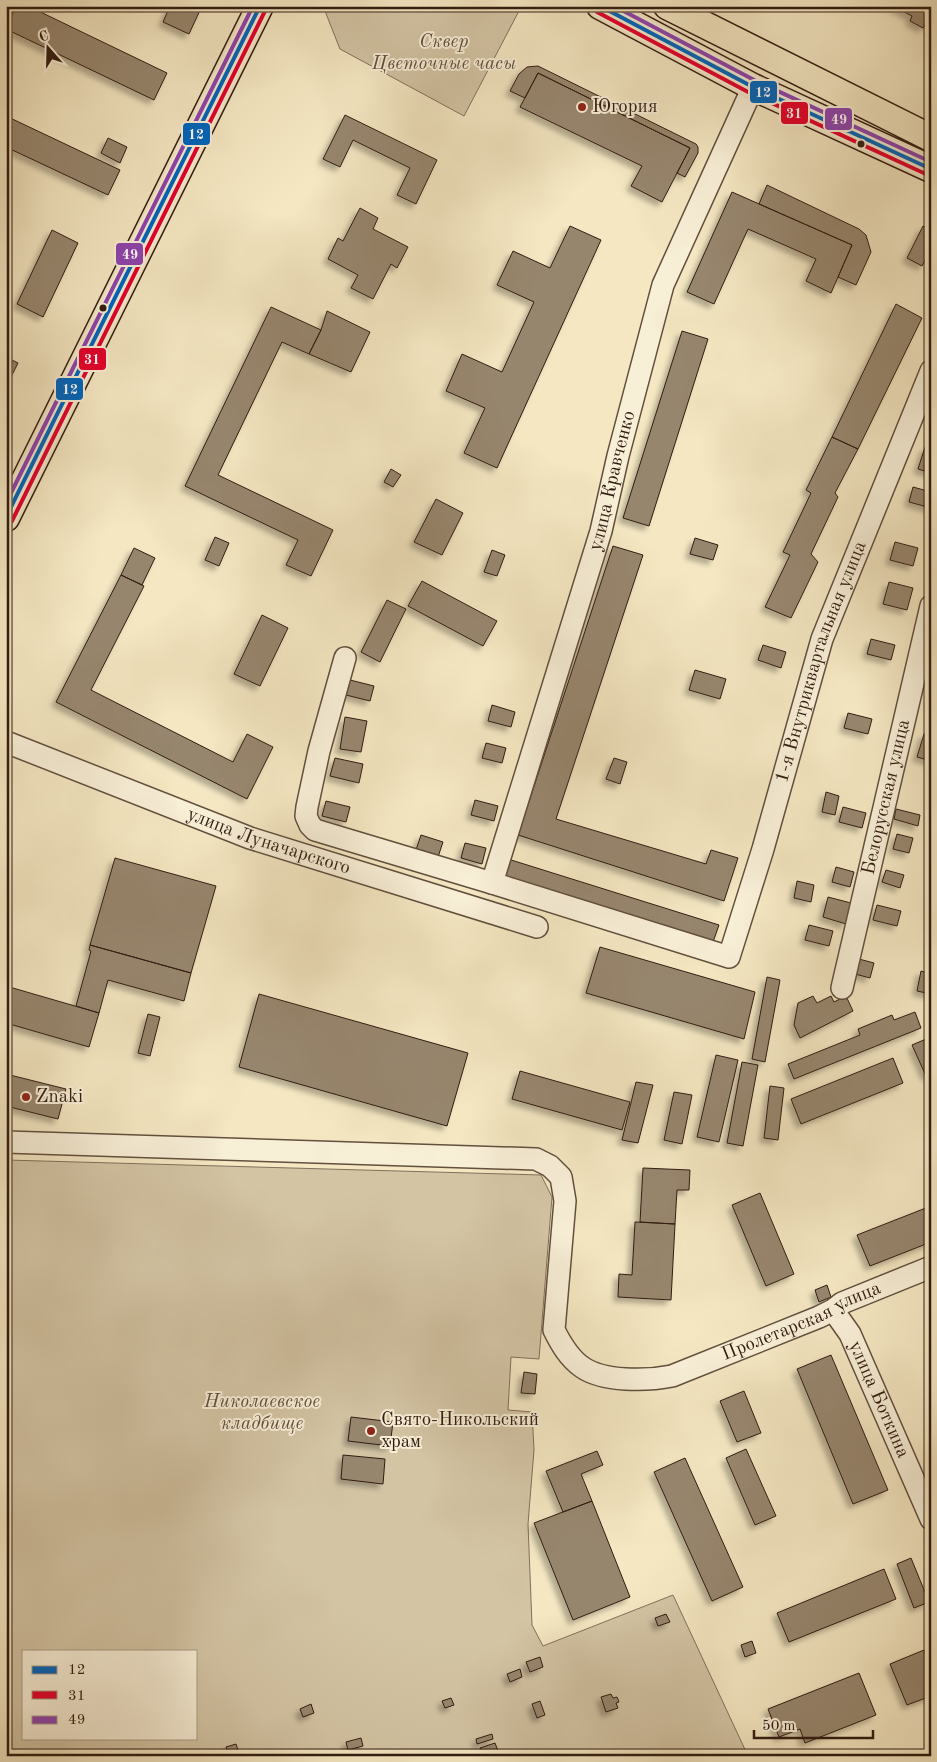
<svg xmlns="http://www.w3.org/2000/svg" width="937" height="1762" font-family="'Old Standard TT',serif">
	<defs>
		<filter id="shadow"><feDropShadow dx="-4.5" dy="4.5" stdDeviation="2.5" flood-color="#0004"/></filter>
	</defs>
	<rect width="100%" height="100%" fill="#f4e7c2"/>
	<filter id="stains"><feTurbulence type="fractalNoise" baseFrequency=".004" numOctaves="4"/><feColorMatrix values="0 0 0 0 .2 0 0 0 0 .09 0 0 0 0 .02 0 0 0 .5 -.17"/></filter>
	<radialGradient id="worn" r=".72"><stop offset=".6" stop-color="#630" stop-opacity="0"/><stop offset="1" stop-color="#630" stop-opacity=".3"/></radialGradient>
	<!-- green -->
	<path fill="#d3c4a4" stroke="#82705b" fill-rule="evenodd" d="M323 6H515L520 9 464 116 340 49Z
		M6 1160 541 1175 552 1197 539 1359 511 1357 508 1410 532 1412 534 1450 528 1524 532 1625 543 1646 673 1595 748 1756H6ZM24 1651H196V1738H24Z"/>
	<!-- building -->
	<path fill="#97866e" stroke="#321c12" filter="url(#shadow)" d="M16 6H28L167 73 154 100 6 29Z
		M170 6H202L189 34 163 22Z
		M893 6H931V25L926 23 923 28 910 21 912 16Z
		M538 66 696 144 698 147V153L685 177 677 173 690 148 538 73 525 98 510 91 519 74 527 67Z
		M538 73 690 148 662 202 631 186 642 166 520 107Z
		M345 115 437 160 416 204 397 195 410 168 353 140 340 167 323 159Z
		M6 116 120 170 108 195 6 147Z
		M108 138 127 147 120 163 101 153Z
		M767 185 859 229 866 235 871 252 856 285 838 277 852 245 759 204Z
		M732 192 852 245 831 293 806 281 816 259 748 229 714 304 687 292Z
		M360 208 378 218 373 229 408 247 397 268 391 264 373 299 351 288 358 275 328 259 338 238 343 241Z
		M570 226 601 240 497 468 464 453 485 408 446 391 462 354 502 372 534 302 497 285 513 251 550 268Z
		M923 226 931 230V250L922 266 907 258Z
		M52 230 78 243 43 317 17 304Z
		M896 304 922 318 858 449 832 437Z
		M271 307 321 330 309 354 282 342 218 475 333 530 311 576 286 565 298 540 185 486Z
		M327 311 370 332 351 372 309 354 321 330Z
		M682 331 708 339 649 526 623 518Z
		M6 357 18 363 6 387Z
		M832 437 858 449 835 493 838 497 811 554 818 562 791 618 765 607 790 555 783 552 811 493 806 490Z
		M925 447 931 449V473L918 469Z
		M391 469 401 475 393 487 384 482Z
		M913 487 931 492V508L909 502Z
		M436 499 463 513 442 555 414 542Z
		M215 537 229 543 219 566 205 560Z
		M695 538 718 545 713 560 690 554Z
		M895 542 918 548 913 566 890 560Z
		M613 546 643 555 556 819 706 864 711 850 738 858 724 901 518 835Z
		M134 548 155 558 142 585 121 575Z
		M492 550 505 555 497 576 484 572Z
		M121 575 144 586 91 690 233 762 247 734 273 747 247 799 56 702Z
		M422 581 497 621 483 646 408 606Z
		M889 582 913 588 907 610 883 604Z
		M387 600 406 609 380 662 361 652Z
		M262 615 288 628 260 686 234 674Z
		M871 639 895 645 891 660 867 654Z
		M763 645 786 652 781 668 758 660Z
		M695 670 726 679 720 699 689 690Z
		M350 680 374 686 370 701 346 695Z
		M492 705 515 712 511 727 488 721Z
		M848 713 872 719 868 734 844 728Z
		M345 717 367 721 361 752 340 749Z
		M924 734 931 736V761L917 757Z
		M486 743 506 748 502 763 482 758Z
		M335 758 363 764 359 783 330 776Z
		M614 758 627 762 620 784 606 779Z
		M826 792 839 796 835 815 822 812Z
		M475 800 498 806 494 821 471 815Z
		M326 801 350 807 346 822 322 816Z
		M843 807 866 813 862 828 839 822Z
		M896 809 920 815 918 826 894 819Z
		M897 834 913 838 909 853 893 849Z
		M421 835 443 842 438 857 416 850Z
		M465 843 486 848 482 864 461 858Z
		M115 858 216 886 191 973 90 945Z
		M508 859 719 925 713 942 503 876Z
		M836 867 854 872 850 887 832 882Z
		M886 870 904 875 900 888 882 882Z
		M797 881 814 885 811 902 794 898Z
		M828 897 851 903 846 924 823 917Z
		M877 905 901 911 897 926 873 920Z
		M809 925 833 931 829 946 805 940Z
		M90 945 191 973 184 1001 108 980 99 1013 76 1006 91 951 89 950Z
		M600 947 755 992 744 1039 586 993Z
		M859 959 874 963 870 978 855 974Z
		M921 971 931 974V994L917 991Z
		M767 977 780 980 765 1062 752 1059Z
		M6 986 99 1013 89 1047 6 1023Z
		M259 994 468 1053 447 1126 239 1067Z
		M813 996 817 1003 831 996 834 1002 846 996 853 1011 800 1038 794 1025 798 1003Z
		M915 1012 921 1028 794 1079 788 1064 860 1035 858 1029 892 1015 894 1020Z
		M148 1014 160 1017 150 1056 138 1053Z
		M931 1037V1074L926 1076 912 1045Z
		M716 1055 738 1060 719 1142 697 1137Z
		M893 1058 903 1083 801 1124 791 1099Z
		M742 1062 758 1065 743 1146 727 1143Z
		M520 1071 630 1102 622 1130 512 1099Z
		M6 1074 66 1089 58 1119 6 1106Z
		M636 1082 653 1085 638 1143 622 1140Z
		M770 1086 784 1088 778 1140 764 1138Z
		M674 1092 692 1095 682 1144 664 1140Z
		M643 1168 690 1170 689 1190H677L675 1224 640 1222Z
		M760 1193 794 1274 766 1286 732 1205Z
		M931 1206V1242L870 1266 857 1235Z
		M635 1222 675 1224 671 1300 618 1297 619 1274 632 1275Z
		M827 1285 831 1297 819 1302 815 1290Z
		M831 1355 888 1490 853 1504 797 1369Z
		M524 1372 537 1374 535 1394 521 1393Z
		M744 1391 761 1433 737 1442 720 1401Z
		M351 1417 393 1422 390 1446 348 1441Z
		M746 1449 776 1516 755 1525 726 1458Z
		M597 1451 603 1465 581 1474 592 1501 563 1512 546 1471Z
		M343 1455 385 1459 383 1484 341 1479Z
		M685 1458 743 1587 712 1601 654 1472Z
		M592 1501 630 1597 573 1620 534 1523Z
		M911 1558 929 1602 914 1608 897 1564Z
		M884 1569 896 1599 789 1642 777 1613Z
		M666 1614 670 1622 658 1626 655 1618Z
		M752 1641 756 1653 745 1657 741 1645Z
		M924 1650 931 1665V1696L907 1705 890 1664Z
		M540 1657 543 1667 530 1672 526 1662Z
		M520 1669 522 1677 510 1682 507 1674Z
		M859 1673 876 1715 805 1743 800 1729 779 1737 768 1709Z
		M611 1694 613 1698 617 1697 619 1702 616 1703 618 1708 606 1712 601 1697Z
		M451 1698 454 1705 445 1708 442 1701Z
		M540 1701 545 1715 537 1718 532 1704Z
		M311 1704 314 1713 303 1717 300 1709Z
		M492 1734 493 1739 477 1744 476 1739Z
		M361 1738 363 1746 348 1750 346 1742Z
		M495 1743 500 1756H483L480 1748Z
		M236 1744 240 1756H229L226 1747Z"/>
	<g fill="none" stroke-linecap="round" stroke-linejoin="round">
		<!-- minor casing -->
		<g stroke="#624f3e" stroke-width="24">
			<g id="minor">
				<path id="s1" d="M345 658 319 751 307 807 306 816 310 825 315 830 492 883 729 957 763 849 822 639 931 371"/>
				<path id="s2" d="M6 742 250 838 537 927"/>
				<path id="s3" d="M492 883 601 531 618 456 663 285 753 87"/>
				<path id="s4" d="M842 988 931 606"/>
				<path id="s5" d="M6 1142 536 1159 550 1166 561 1177 565 1201 554 1330C561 1344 569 1358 582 1367 603 1382 647 1381 672 1376L819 1317 833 1310 842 1303 931 1267"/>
				<path id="s6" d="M833 1310 850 1334 931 1519"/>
			</g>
		</g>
		<!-- major casing -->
		<g stroke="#321c12" stroke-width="29">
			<path id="major" d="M600 6 753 87 931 169
				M667 6 931 138
				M6 518 260 6"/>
		</g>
		<!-- minor -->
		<use href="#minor" stroke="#f8efd7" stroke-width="21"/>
		<!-- major -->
		<use href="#major" stroke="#f4e7c2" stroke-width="26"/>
		<!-- bus-1 casing -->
		<g stroke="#f8efd7" stroke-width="8">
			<path id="bus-1" d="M600 6 753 87 931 169
				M6 517 260 6"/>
		</g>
		<!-- bus-2 casing -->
		<g stroke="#f8efd7" stroke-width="8">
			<path id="bus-2" d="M597 12 750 93 928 175
				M12 521 266 9"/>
		</g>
		<!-- bus-3 casing -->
		<g stroke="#f8efd7" stroke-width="8">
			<path id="bus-3" d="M614 6 756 81 931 162
				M6 503 253 6"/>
		</g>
		<!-- bus-1 -->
		<use href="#bus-1" stroke="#0065bd" stroke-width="4"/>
		<!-- bus-2 -->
		<use href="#bus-2" stroke="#e4002b" stroke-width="4"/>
		<!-- bus-3 -->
		<use href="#bus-3" stroke="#8e44ad" stroke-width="4"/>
	</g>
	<!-- markers -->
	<g fill="#8f2418" stroke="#f8efd7" stroke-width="2">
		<circle cx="582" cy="107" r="5"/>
		<circle cx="26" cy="1097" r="5"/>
		<circle cx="371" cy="1431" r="5"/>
	</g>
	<g fill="#321c12" stroke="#f8efd7" stroke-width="2">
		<circle cx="861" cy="144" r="4.5"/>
		<circle cx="103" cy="308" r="4.5"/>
	</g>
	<g text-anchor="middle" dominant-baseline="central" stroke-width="4" stroke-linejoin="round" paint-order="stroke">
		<!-- park labels -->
		<g font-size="19" font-style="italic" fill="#624e3e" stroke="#f8efd7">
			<text x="444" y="42">Сквер<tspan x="444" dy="22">Цветочные часы</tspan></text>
			<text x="262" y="1402">Николаевское<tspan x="262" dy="22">кладбище</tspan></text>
		</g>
		<!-- poi labels -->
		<g font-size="19" fill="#321c12" stroke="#f8efd7" text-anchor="start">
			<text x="592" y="107">Югория</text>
			<text x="36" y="1097">Znaki</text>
			<text x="381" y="1420">Свято-Никольский<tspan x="381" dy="22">храм</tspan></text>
		</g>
		<!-- street labels -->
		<g font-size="19" fill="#321c12" stroke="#f8efd7">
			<text stroke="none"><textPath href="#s3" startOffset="420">улица Кравченко</textPath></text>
			<text stroke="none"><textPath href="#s1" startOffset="922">1-я Внутриквартальная улица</textPath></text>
			<text stroke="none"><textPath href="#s4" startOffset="196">Белорусская улица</textPath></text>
			<text stroke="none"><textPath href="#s2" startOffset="281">улица Луначарского</textPath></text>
			<text stroke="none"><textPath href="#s5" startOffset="995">Пролетарская улица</textPath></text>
			<text stroke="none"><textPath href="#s6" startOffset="101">улица Боткина</textPath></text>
		</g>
	</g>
	<g stroke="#f8efd7" stroke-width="2">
		<rect x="749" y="80" width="29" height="24" rx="5" fill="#0065bd"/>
		<rect x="780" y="101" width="29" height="24" rx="5" fill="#e4002b"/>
		<rect x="824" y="107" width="29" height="24" rx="5" fill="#8e44ad"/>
		<rect x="182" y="122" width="29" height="24" rx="5" fill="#0065bd"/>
		<rect x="115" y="242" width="29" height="24" rx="5" fill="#8e44ad"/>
		<rect x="78" y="347" width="29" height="24" rx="5" fill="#e4002b"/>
		<rect x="55" y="377" width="29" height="24" rx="5" fill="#0065bd"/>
	</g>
	<g font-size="14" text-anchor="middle" font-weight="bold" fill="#fff">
		<text x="763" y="97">12</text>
		<text x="794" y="118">31</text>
		<text x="839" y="124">49</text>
		<text x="196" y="139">12</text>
		<text x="130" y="259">49</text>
		<text x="92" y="364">31</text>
		<text x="70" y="394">12</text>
	</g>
	<!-- margin -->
	<rect width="937" height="1762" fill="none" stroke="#f4e7c2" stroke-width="25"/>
	<rect x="8" y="8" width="922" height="1747" fill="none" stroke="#321c12" stroke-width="2.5"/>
	<rect x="12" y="12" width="912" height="1737" fill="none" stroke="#321c12"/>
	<!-- legend -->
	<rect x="22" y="1650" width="175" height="90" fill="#f8efd7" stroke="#a99b88"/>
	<rect x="32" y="1666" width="25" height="8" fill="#0065bd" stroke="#a99b88"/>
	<text x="68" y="1674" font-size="15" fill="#321c12">12</text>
	<rect x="32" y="1691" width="25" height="8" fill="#e4002b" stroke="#a99b88"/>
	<text x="68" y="1700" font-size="15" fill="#321c12">31</text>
	<rect x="32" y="1716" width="25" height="8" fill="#8e44ad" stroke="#a99b88"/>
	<text x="68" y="1724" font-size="15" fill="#321c12">49</text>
	<!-- north arrow -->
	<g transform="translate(48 48) rotate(340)" stroke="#f8efd7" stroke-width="4" paint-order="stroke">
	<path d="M0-4L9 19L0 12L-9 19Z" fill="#321c12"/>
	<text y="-8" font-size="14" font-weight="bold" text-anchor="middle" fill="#321c12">С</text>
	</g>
	<!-- scale -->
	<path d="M754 1730v8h119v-8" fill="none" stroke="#321c12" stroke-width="2.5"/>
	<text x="762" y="1730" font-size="15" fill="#321c12" stroke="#f8efd7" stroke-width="4" paint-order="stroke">50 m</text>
	<rect width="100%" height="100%" filter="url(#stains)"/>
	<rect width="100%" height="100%" fill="url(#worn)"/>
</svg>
